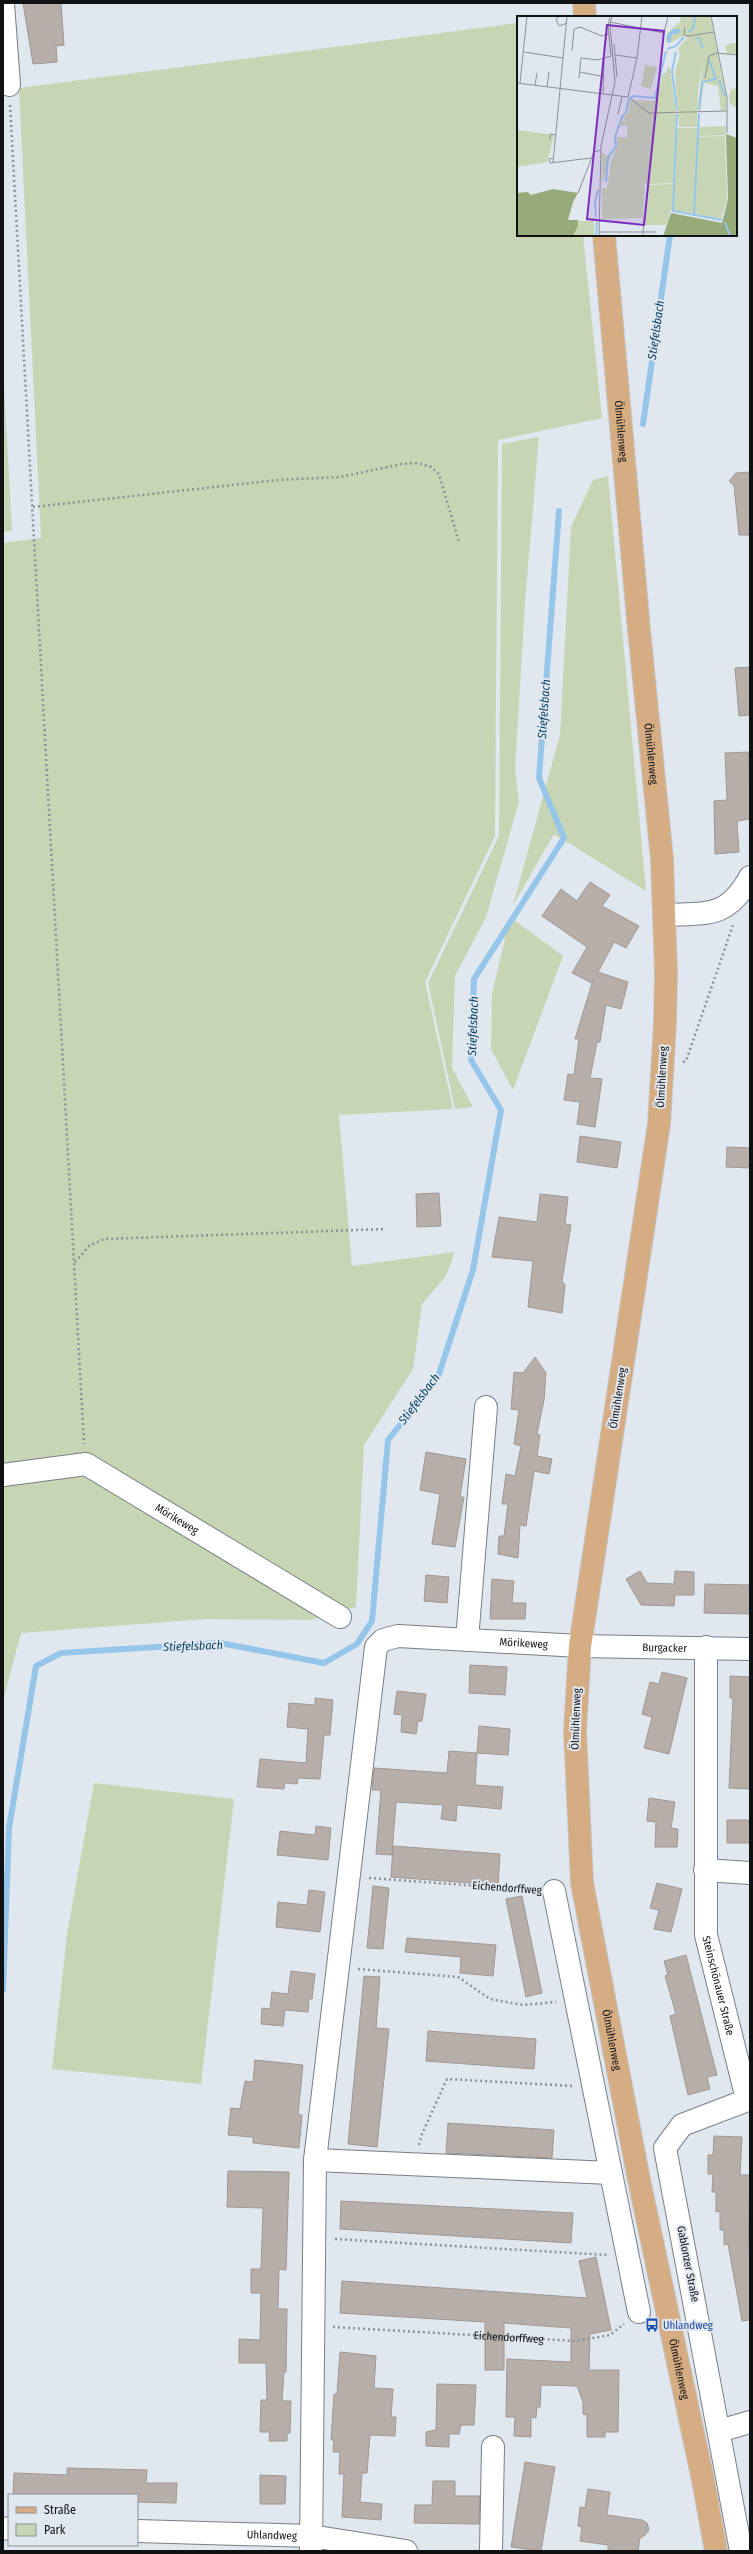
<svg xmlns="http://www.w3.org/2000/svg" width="753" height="2554" font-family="'Fira Sans Condensed',sans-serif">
	<rect width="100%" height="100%" fill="#e1e7ef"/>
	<!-- green -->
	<path fill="#c7d5b4" d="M518 23V235H583L602 418 498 440 495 836 425 982 453 1109 339 1115 352 1266 455 1252 446 1276 422 1304 413 1369 364 1445 356 1607 311 1620 206 1619 21 1633 3 1701V543L41 538 19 88Z
		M3 367 12 531 3 532Z
		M539 437 525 602 515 770 519 802 486 917 455 976 452 1068 473 1107 455 1109 428 983 499 836 502 444Z
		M608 476 646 891 554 834 513 905 560 735 571 527 593 480Z
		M510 917 563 956 513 1090 491 1049 492 994Z
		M94 1783 234 1799 201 2084 52 2069 67 1934Z"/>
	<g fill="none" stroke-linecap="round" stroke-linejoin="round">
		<!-- stream -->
		<path stroke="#95c5e8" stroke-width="6" d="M643 424 670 235
			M3 1990 9 1828 36 1666 61 1653 220 1643 324 1663 357 1644 372 1621 388 1440 438 1377 473 1270 501 1110 471 1060 474 979 564 838 539 778 559 511"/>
	</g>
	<!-- building -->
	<path fill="#b7aea9" stroke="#9f9792" d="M23 3H61L64 45 56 46 57 62 33 64Z
		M750 472V535H739L734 486 729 481 736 473Z
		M750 667V715L739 716 735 668Z
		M749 752 750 819 737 821 739 852 715 854 714 801 727 800 725 753Z
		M590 882 610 895 602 906 639 926 626 948 614 942 598 972 628 982 621 1009 606 1005 600 1042H597L590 1078 602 1079 595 1127 577 1124 580 1102 564 1100 568 1074 574 1075 579 1039H575L593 980 592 983 572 973 587 947 542 916 561 889 577 901Z
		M580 1136 621 1142 617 1168 577 1162Z
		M727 1147 750 1148V1168L726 1167Z
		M439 1193 441 1226 417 1227 416 1194Z
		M540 1194 568 1197 565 1224 571 1225 562 1281 565 1285 562 1313 528 1307 533 1261 492 1257 499 1217 537 1222Z
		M535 1357 546 1373 544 1400 537 1434 540 1435 537 1456 552 1459 549 1474 534 1471 526 1526 520 1525 518 1558 498 1554 499 1536H504L508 1504H502L506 1474 515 1476 521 1446 514 1444 519 1410 511 1409 514 1372 523 1373Z
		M426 1452 466 1459 460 1497H464L455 1547 432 1544 440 1494 420 1490Z
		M640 1571 647 1583 674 1584 675 1571 694 1572V1595H675L674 1606 641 1605 626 1579Z
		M426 1575 449 1577 447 1603 424 1601Z
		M492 1579 514 1581 512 1603H526L525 1619H490Z
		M705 1584 750 1585V1614L704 1613Z
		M470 1665 507 1667 505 1695 469 1693Z
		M662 1672 687 1678 669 1754 644 1748 652 1717 642 1714 650 1682 659 1684Z
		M730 1676 750 1677V1789L729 1788 733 1698H730Z
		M397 1691 426 1694 422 1721H418L416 1734 401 1732 402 1715 394 1714Z
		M315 1698 333 1700 330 1735H324L320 1779 298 1778 297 1784 285 1783 284 1789 257 1787 260 1759 306 1763 308 1729 287 1727 289 1703 315 1705Z
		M479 1726 510 1729 508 1755 477 1753Z
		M449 1751 477 1753 475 1785 503 1787 501 1809 457 1805 456 1821 441 1819 443 1805 396 1802 392 1855 376 1854 381 1790H372L374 1768 447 1773Z
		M649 1798 675 1802 671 1828 678 1829 677 1847H655L656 1822 647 1821Z
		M727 1820H750V1843H727Z
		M316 1826 331 1828 328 1860 277 1855 280 1831 315 1835Z
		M393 1846 500 1854 498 1885 391 1877Z
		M657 1883 682 1889 671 1932 654 1929 659 1910 650 1908Z
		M373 1886 389 1888 383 1949 367 1948Z
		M309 1890 325 1892 320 1932 276 1927 278 1902 307 1905Z
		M522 1896 542 1993 526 1997 506 1899Z
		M407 1938 496 1945 493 1976 460 1973 461 1957 405 1952Z
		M686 1955 717 2075 707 2077 710 2089 688 2095 670 2016 676 2014 665 1976 668 1975 664 1961Z
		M291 1971 315 1974 312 1999H309L308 2012 285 2010 283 2026 261 2024 262 2008 270 2009 272 1992 288 1994Z
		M364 1976 380 1977 376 2028 389 2029 377 2147 348 2144Z
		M428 2031 536 2039 534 2069 426 2061Z
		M255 2060 303 2065 298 2115H302L299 2148 253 2143V2137L228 2135 231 2108 240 2109 245 2081 253 2082Z
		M448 2123 554 2130 552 2158 446 2153Z
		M714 2136 742 2137 740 2175H750L748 2255H750V2320L742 2321 728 2244 724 2245V2230H720V2211L716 2212V2192H712L713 2174H708V2155H713Z
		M228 2171 289 2172 286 2270 279 2269 278 2309H287L286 2372H284L282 2401H291L290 2433H287V2441H269L270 2432H260L261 2400H267L266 2363H239V2339L260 2340 261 2293H251V2269H261L263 2208 227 2207Z
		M341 2201 573 2213 571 2243 340 2229Z
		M596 2257 611 2330 590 2334 589 2370H619L618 2432H605V2437H587V2415L583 2414V2402L577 2386 541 2385 540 2407H537L536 2418 531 2417V2437L514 2436 515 2417H506L507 2359 571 2362V2328L504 2323V2370H485V2322L340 2313 342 2281 587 2298 579 2261Z
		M340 2352 376 2356 374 2388 393 2389 391 2417H396L395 2436 370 2435 367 2473H362L360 2502 382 2504 381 2520 342 2517 344 2474H339L340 2452H333L334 2440H331L334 2394H337Z
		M437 2384 476 2385 474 2425H461L459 2434H449V2447L426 2446V2432L436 2430Z
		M525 2462 555 2467 541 2551 511 2547Z
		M67 2468 147 2470 146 2483H177L176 2503 137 2502V2495H13L14 2473 67 2475Z
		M260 2475 286 2476 285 2504H260Z
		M433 2481H455V2496H480L479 2524 414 2523 415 2505H432Z
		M588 2489 610 2492 607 2515 642 2520 647 2523 649 2530 645 2535 640 2538 638 2551H608V2545L580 2541 582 2527 578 2526 580 2507 585 2508Z"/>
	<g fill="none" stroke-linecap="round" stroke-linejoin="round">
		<!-- minor casing -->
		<g stroke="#797e85" stroke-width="24">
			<g id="minor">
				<path d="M3 3 9 85"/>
				<path d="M664 915C707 913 727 919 750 877"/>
				<path id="s2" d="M3 1475 86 1464 340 1617"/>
				<path d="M467 1640 486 1407"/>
				<path id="s3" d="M706 1647V1935L747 2099"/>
				<path d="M705 1870 750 1873"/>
				<path d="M554 1891 639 2312"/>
				<path d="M315 2160 611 2173"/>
				<path d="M719 2431 750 2422"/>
				<path d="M3 2529 9 2528"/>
				<path id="s4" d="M137 2531 311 2536 406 2551"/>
				<path id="s5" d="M311 2551 315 2160 376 1647 383 1640 398 1636 580 1646 750 1649"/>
				<path d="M491 2551 493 2447"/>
				<path d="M741 2551 665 2148 682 2125 750 2099"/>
			</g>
		</g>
		<!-- major casing -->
		<g stroke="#c5c6c6" stroke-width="24">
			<g id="major">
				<path d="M584 3 585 17"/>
				<path id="s6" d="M604 235 639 630 662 859 666 972 665 1023 659 1124 580 1646 575 1731 582 1883 639 2180 703 2480 716 2551"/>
			</g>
		</g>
		<!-- path -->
		<g stroke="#8d9197" stroke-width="2.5" stroke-dasharray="2 3" stroke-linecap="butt">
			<path d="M10 105 84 1444"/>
			<path d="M33 507 278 480 340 477 402 464 418 463 431 467 439 474 459 542"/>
			<path d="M683 1062 686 1061 733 925"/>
			<path d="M75 1262 89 1246 104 1239 385 1229"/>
			<path d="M369 1878 534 1890"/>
			<path d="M358 1969 458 1977 490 1999 523 2005 556 2002"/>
			<path d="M419 2145 422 2134 447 2079 573 2086"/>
			<path d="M335 2239 607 2255"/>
			<path id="s1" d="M333 2327 576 2341 610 2335 624 2324"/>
		</g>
		<!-- minor -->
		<use href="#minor" stroke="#fff" stroke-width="22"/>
		<!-- major -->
		<use href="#major" stroke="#d6ac82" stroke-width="22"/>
	</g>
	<!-- icons -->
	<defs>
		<g id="bus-bare" transform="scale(1.08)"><path d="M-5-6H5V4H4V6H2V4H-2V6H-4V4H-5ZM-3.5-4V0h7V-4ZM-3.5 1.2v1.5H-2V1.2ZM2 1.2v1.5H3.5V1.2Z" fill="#1a4fb4" stroke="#e1e7ef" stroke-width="2.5" paint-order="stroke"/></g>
	</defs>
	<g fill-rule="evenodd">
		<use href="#bus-bare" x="652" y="2325"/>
	</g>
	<g text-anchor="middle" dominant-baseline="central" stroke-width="4" stroke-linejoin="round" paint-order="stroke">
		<!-- street labels -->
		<g font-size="11" fill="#0f1113" stroke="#e1e7ef">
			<text stroke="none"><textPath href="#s6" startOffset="197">Ölmühlenweg</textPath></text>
			<text stroke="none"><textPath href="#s6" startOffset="521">Ölmühlenweg</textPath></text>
			<text transform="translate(662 1077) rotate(-87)">Ölmühlenweg</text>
			<text transform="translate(618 1398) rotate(-81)">Ölmühlenweg</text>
			<text stroke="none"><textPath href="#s2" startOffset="190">Mörikeweg</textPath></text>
			<text stroke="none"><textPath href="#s5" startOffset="1059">Mörikeweg</textPath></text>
			<text stroke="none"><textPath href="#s5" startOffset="1200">Burgacker</textPath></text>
			<text transform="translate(576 1719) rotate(-88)">Ölmühlenweg</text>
			<text transform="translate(507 1888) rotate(4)">Eichendorffweg</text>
			<text stroke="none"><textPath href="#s3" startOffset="340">Steinschönauer Straße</textPath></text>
			<text stroke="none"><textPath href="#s6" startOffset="1817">Ölmühlenweg</textPath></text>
			<text transform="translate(688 2264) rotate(79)">Gablonzer Straße</text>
			<text stroke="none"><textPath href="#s1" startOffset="176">Eichendorffweg</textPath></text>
			<text stroke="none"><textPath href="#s6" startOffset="2153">Ölmühlenweg</textPath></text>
			<text stroke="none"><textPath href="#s4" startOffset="135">Uhlandweg</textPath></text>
		</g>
		<!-- transit labels -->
		<g font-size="11" fill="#164399" stroke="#e1e7ef" text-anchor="start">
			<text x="663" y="2325">Uhlandweg</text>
		</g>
		<!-- water labels -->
		<g font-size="12" font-style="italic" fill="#034062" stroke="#e1e7ef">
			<text transform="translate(656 330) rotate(-82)">Stiefelsbach</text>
			<text transform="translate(544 709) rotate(-86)">Stiefelsbach</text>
			<text transform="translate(473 1026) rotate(-88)">Stiefelsbach</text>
			<text transform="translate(419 1399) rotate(-53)">Stiefelsbach</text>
			<text transform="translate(193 1646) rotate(-2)">Stiefelsbach</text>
		</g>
	</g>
	<!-- overview -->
	<g transform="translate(517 16)">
		<rect width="220" height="220" fill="#e1e7ef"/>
		<path d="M164 0H193L209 81V94L204 95 201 70 187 67 183 95H181L186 43 180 29 186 43 181 75 180 111H162L158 56 163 38 161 32 170 22 175 25 167 20 153 27 148 26 150 17 163 6ZM214 27H220V38H210L208 30ZM128 49 140 51 134 73 124 70ZM150 52H153L159 98 156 167 128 168 126 202 85 203V172H90L94 144 100 131V121H110V110H102L111 96 113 84 138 85 146 57H149ZM220 72V92L213 88 212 82 214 73ZM209 110 208 119 182 120 183 111ZM160 112H180V121L208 120 210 183 204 203 154 194 149 209H128L130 169 158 168ZM0 114 37 119 30 146 0 151ZM85 136 91 141 95 136 85 168ZM61 205H77V220H56L61 210Z" fill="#c7d5b4"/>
		<path d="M209 118 220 122V220H146L154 197 205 207 211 183ZM36 173 61 177 56 186 51 204H61V210L56 220H0V177L11 176 14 179Z" fill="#96aa7a"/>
		<path d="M156 13H163L162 18H155L153 27 150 26V19Z" fill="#95c5e8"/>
		<path fill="none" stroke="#95c5e8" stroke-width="2" d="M171 16 176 13 178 0M181 21 186 32M150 33 159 30 167 21M159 36 155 55 160 94M202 64 208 80M182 94 185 66 199 63 192 44M160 98 156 195 205 204M89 166 91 141 99 131 98 121 105 101 109 96 112 83 116 80 138 82 149 35M177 198 182 98M79 201 78 186 81 174M208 206 213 220M79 220 80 206"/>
		<path fill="none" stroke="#8d9197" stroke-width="1" d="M43 0 39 3 42 10 50 7M194 0 210 82V117M93 6 147 17 151 0M168 11 167 19 172 20 197 16M57 13 63 11 85 20 92 18M97 28 100 61M55 35 57 13M7 36 46 42M98 39 120 42M63 56 88 61M62 62 64 42 81 44 94 40 91 10 93 0M188 62 192 40 199 37 220 39M0 67 111 81 120 42 125 0M3 67 10 0M18 69 20 57M30 71 32 56M86 78 87 43M114 83 132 97 210 95M101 98 105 81M33 124V118L39 119M36 142 32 143 33 147 74 142M36 147 50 0M61 177 77 136 84 134M82 216H126L127 203M82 220 84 130 98 66 93 9 95 0M126 220V216H139"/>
		<path fill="#7b2cbf" fill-opacity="0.15" stroke="#7b2cbf" stroke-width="2" d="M90 9 147 15 127 209 70 203Z"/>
		<rect width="220" height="220" fill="none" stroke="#0f1113" stroke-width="2"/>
	</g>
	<!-- border -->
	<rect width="753" height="2554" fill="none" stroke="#0f1113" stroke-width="8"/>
	<!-- legend -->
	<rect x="8" y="2494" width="130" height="52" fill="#e1e7ef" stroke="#8d9197"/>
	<rect x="16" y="2507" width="20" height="6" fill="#d6ac82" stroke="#8d9197"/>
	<text x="44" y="2514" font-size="12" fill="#0f1113">Straße</text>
	<rect x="16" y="2524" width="20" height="12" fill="#c7d5b4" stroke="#8d9197"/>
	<text x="44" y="2534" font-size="12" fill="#0f1113">Park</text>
</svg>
